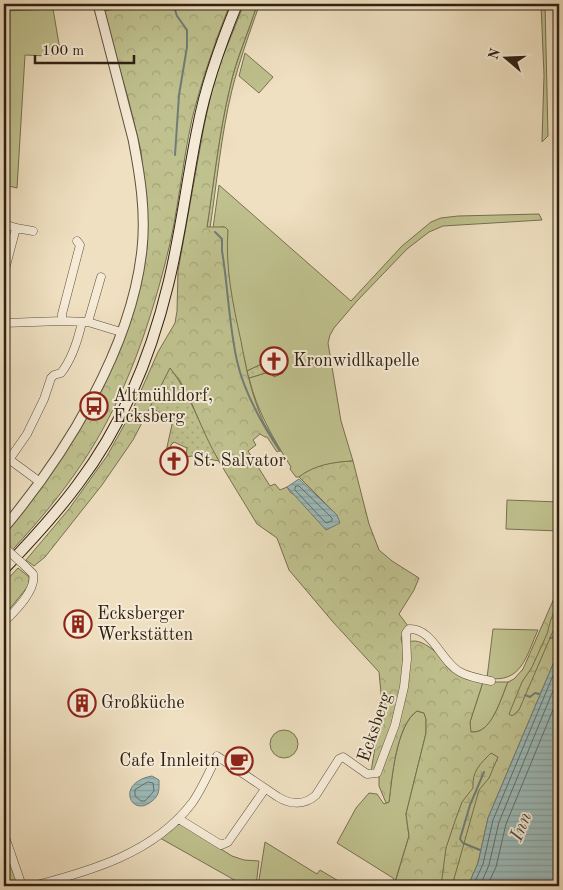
<svg xmlns="http://www.w3.org/2000/svg" width="563" height="890" font-family="'Old Standard TT',serif">
	<defs>
		<pattern id="forest-crowns" width="20" height="18" patternUnits="userSpaceOnUse" patternTransform="scale(1.25)"><rect width="20" height="18" fill="#bfc18e"/><path d="M2 6a3 3 0 1 1 6 0M12 15a3 3 0 1 1 6 0" fill="none" stroke="#a4a679"/></pattern>
		<pattern id="wetland-marsh" width="20" height="14" patternUnits="userSpaceOnUse" patternTransform="scale(1.25)"><rect width="20" height="14" fill="#bfc18e"/><path d="M1 5h8M5 5V1M11 12h8M15 12V8" fill="none" stroke="#a4a679"/></pattern>
		<pattern id="park-dots" width="8" height="8" patternUnits="userSpaceOnUse" patternTransform="scale(1.25)"><rect width="8" height="8" fill="#bfc18e"/><path d="M2 2h.1M6 6h.1" fill="none" stroke="#a4a679" stroke-width="1.8" stroke-linecap="round"/></pattern>
		<pattern id="water-rules" width="6" height="5" patternUnits="userSpaceOnUse" patternTransform="scale(1.25)"><rect width="6" height="5" fill="#9cbbba"/><path d="M0 2.5h6" fill="none" stroke="#87a09f"/></pattern>
	</defs>
	<rect width="100%" height="100%" fill="#efe0c1"/>
	<filter id="stains"><feTurbulence type="fractalNoise" baseFrequency=".004" numOctaves="4"/><feColorMatrix values="0 0 0 0 .2 0 0 0 0 .09 0 0 0 0 .02 0 0 0 .5 -.17"/></filter>
	<radialGradient id="worn" r=".72"><stop offset=".6" stop-color="#630" stop-opacity="0"/><stop offset="1" stop-color="#630" stop-opacity=".3"/></radialGradient>
	<!-- grass -->
	<path fill="#bfc18e" stroke="#777050" d="M257 4H259V6C249 34 239 62 232 90 221 135 217 182 210 228L207 227C214 181 219 133 230 87 236 59 249 32 257 4Z
		M541 4H545L548 136 542 142 544 75Z
		M53 9 60 50 58 54 48 56 25 55 17 188 4 185V11Z
		M245 53 273 77 259 93 239 76Z
		M219 185 351 301 402 246 431 222 441 218 458 216 539 214 542 220 443 226 429 232 407 249 357 301 334 328 330 335 328 343 341 421 353 461C335 462 313 466 299 477H296L290 469 291 467C273 438 257 411 249 378L269 372 281 349 268 351V361L247 371C237 325 224 277 227 230L224 227 213 228Z
		M507 500 559 502V531L506 529Z
		M493 629 538 630C526 656 522 684 487 678Z
		M483 682H508C502 696 494 725 479 731 476 732 473 732 470 732V722Z
		M417 711 424 713 426 719V733L406 814 409 836 395 882 393 878 337 843 356 808 369 793 377 794 384 804 389 802C392 778 396 726 417 711Z
		M270 744a14 14 0 1 1 28 0a14 14 0 1 1-28 0Z
		M178 822 232 856 244 860 259 861 256 886H245L160 838Z
		M265 842 317 874 320 870 347 886H258Z"/>
	<!-- forest -->
	<path fill="url(#forest-crowns)" stroke="#777050" d="M122 4H230C215 42 202 79 192 119 182 165 178 214 166 260 147 335 120 411 74 475 53 505 29 532 4 559V535L60 458 138 292 147 248V214L141 151 128 98 103 11 122 8Z
		M244 4H257C249 32 236 58 230 87 219 133 214 181 207 227H225L228 230C225 267 233 305 241 341 246 369 252 397 264 423 269 432 275 441 280 450L277 452 267 437H265L260 434 253 440 256 445 248 451 270 486 275 484 280 490 287 487 291 493 337 515 299 477C314 465 333 462 353 461L369 524 379 550 392 561 419 578 414 590 399 614 408 626 401 638C413 681 391 729 378 769L371 772 382 704 379 672 333 622 289 570 277 538 257 524 209 445 192 404 179 379 170 369 133 440 102 485 45 557 34 566 26 560 69 509 107 456 132 411 158 352 175 323 177 311 178 271 204 126 212 90 221 61Z
		M18 568 29 577V585L4 616V583Z
		M559 587V650L488 818 478 863 468 886H394L409 836 406 814 426 733V719L424 713 417 711C396 725 392 778 389 802L386 803 379 786V773L396 725 409 642C425 635 448 666 461 674 468 678 476 680 483 682L470 722 471 732C473 732 476 732 479 731 494 725 502 696 508 682L514 679 523 669Z
		M4 843 20 886H4Z"/>
	<!-- wetland -->
	<path fill="url(#wetland-marsh)" stroke="#777050" d="M559 603V617L519 710 512 716 509 714 522 682 532 667 547 634 551 619Z
		M491 753 498 757 489 778 479 790 452 886H441L446 848 455 821 462 802 473 788C472 771 480 764 491 753Z"/>
	<!-- park -->
	<path fill="url(#park-dots)" stroke="#777050" d="M281 348 283 373 274 377 269 372 249 378 247 371 268 361V351Z
		M170 368C192 396 201 431 219 461L192 456 186 457 187 448 174 442 171 445 170 452H169L166 466 163 465 173 420 150 407Z"/>
	<!-- water -->
	<path fill="url(#water-rules)" stroke="#707d77" d="M299 479 337 515 340 523 326 530 287 487Z
		M559 650V886H468L478 863 488 818Z
		M152 776 159 780C159 789 160 795 152 801 132 819 114 783 152 776Z"/>
	<g fill="none" stroke-linecap="round" stroke-linejoin="round">
		<!-- shore -->
		<path stroke="#666e66" stroke-width="1" d="M296 486H299L332 518V521L326 523 295 490Z
			M148 782 153 783 154 791 145 801H141L135 796V790Z
			M473 886 483 864 493 820 559 661
			M480 886 489 865 499 822 559 676
			M487 886 496 867 506 824 559 695"/>
		<!-- stream -->
		<path stroke="#707d77" stroke-width="2" d="M173 4 177 16 187 30V47L179 95 175 155
			M215 232 222 239V251C228 287 229 325 237 361 244 392 262 424 280 451
			M550 638H554L559 631
			M525 695 530 697 535 693 539 694
			M480 850 463 843 460 839 470 805 484 772"/>
		<!-- minor casing -->
		<g stroke="#5f503e" stroke-width="9">
			<path id="minor" d="M4 224 16 228 33 231
				M4 273 16 228
				M62 321V314L80 245 77 241
				M88 322 101 277
				M4 323 62 321 88 322 121 332
				M4 459 10 460 40 482
				M4 467 27 434 44 399 51 378 54 375 61 373C72 359 78 340 82 322
				M4 622C14 612 37 590 33 574L24 565
				M179 819 221 845 228 842 265 789
				M4 834 22 886
				M33 886C91 871 154 853 192 803 202 789 209 772 217 756L278 797C291 805 305 805 316 795L339 759 343 757 367 774 377 773 395 725 404 687 407 659 406 633 409 629C433 628 441 662 460 672 469 677 480 679 491 681"/>
		</g>
		<!-- tertiary casing -->
		<g stroke="#5f503e" stroke-width="11">
			<path id="tertiary" d="M4 528C66 454 132 347 142 249 146 212 140 175 133 139L98 4"/>
		</g>
		<!-- secondary casing -->
		<g stroke="#2f2012" stroke-width="12">
			<path id="secondary" d="M4 569C30 542 56 514 78 484 122 426 151 355 168 285 181 233 187 179 198 126 206 84 221 43 237 4"/>
		</g>
		<!-- minor -->
		<use href="#minor" stroke="#f5ebd7" stroke-width="8"/>
		<!-- tertiary -->
		<use href="#tertiary" stroke="#f5ebd7" stroke-width="9"/>
		<!-- secondary -->
		<use href="#secondary" stroke="#f5ebd7" stroke-width="10"/>
		<!-- minor-bridge casing -->
		<g stroke="#5f503e" stroke-width="9" stroke-linecap="butt">
			<path id="minor-bridge" d="M5 548 24 565"/>
		</g>
		<!-- minor-bridge -->
		<use href="#minor-bridge" stroke="#f5ebd7" stroke-width="8"/>
	</g>
	<!-- icons -->
	<defs>
		<g id="church-ring" transform="scale(1.4375)"><circle r="9.5" fill="#f5ebd7" stroke="#8f2418" stroke-width="1.5"/><path d="M-1.2-6h2.4v3.5h3.3v2.4h-3.3V6h-2.4V-.1h-3.3v-2.4h3.3Z" fill="#8f2418"/></g>
		<g id="bus-ring" transform="scale(1.4375)"><circle r="9.5" fill="#f5ebd7" stroke="#8f2418" stroke-width="1.5"/><path d="M-5-6H5V4H4V6H2V4H-2V6H-4V4H-5ZM-3.5-4V0h7V-4ZM-3.5 1.2v1.5H-2V1.2ZM2 1.2v1.5H3.5V1.2Z" fill="#8f2418"/></g>
		<g id="building-ring" transform="scale(1.4375)"><circle r="9.5" fill="#f5ebd7" stroke="#8f2418" stroke-width="1.5"/><path d="M-4-6H4V6H1V3H-1V6H-4ZM-2.5-4.3h1.7v1.8h-1.7ZM.8-4.3h1.7v1.8H.8ZM-2.5-1h1.7V.8h-1.7ZM.8-1h1.7V.8H.8Z" fill="#8f2418"/></g>
		<g id="cafe-ring" transform="scale(1.4375)"><circle r="9.5" fill="#f5ebd7" stroke="#8f2418" stroke-width="1.5"/><path d="M-5.5-4.5H6V0H3Q3 3.5 0 3.5H-2.5Q-5.5 3.5-5.5 0ZM3-3.2v2h1.7v-2ZM-6 4.5H4V6H-6Z" fill="#8f2418"/></g>
	</defs>
	<g fill-rule="evenodd">
		<use href="#church-ring" x="274" y="361"/>
		<use href="#bus-ring" x="94" y="406"/>
		<use href="#church-ring" x="174" y="461"/>
		<use href="#building-ring" x="78" y="624"/>
		<use href="#building-ring" x="82" y="703"/>
		<use href="#cafe-ring" x="239" y="761"/>
	</g>
	<g text-anchor="middle" dominant-baseline="central" stroke-width="4" stroke-linejoin="round" paint-order="stroke">
		<!-- poi labels -->
		<g font-size="18" fill="#2f2012" stroke="#f5ebd7" text-anchor="start">
			<text x="293" y="361">Kronwidlkapelle</text>
			<text x="113" y="396">Altmühldorf,<tspan x="113" dy="21">Ecksberg</tspan></text>
			<text x="193" y="461">St. Salvator</text>
			<text x="97" y="614">Ecksberger<tspan x="97" dy="21">Werkstätten</tspan></text>
			<text x="101" y="703">Großküche</text>
			<text x="220" y="761" text-anchor="end">Cafe Innleitn</text>
		</g>
		<!-- street labels -->
		<g font-size="18" fill="#2f2012" stroke="#f5ebd7">
			<text transform="translate(375 727) rotate(-71)">Ecksberg</text>
		</g>
		<!-- water labels -->
		<g font-size="19" font-style="italic" fill="#504e44" stroke="#f5ebd7">
			<text transform="translate(522 827) rotate(-68)">Inn</text>
		</g>
	</g>
	<!-- margin -->
	<rect width="563" height="890" fill="none" stroke="#efe0c1" stroke-width="20"/>
	<rect x="5" y="5" width="553" height="880" fill="none" stroke="#2f2012" stroke-width="2.5"/>
	<rect x="10" y="10" width="543" height="870" fill="none" stroke="#2f2012"/>
	<!-- north arrow -->
	<g transform="translate(506 58) rotate(289)" stroke="#f5ebd7" stroke-width="4" paint-order="stroke">
	<path d="M0-4L9 19L0 12L-9 19Z" fill="#2f2012"/>
	<text y="-8" font-size="14" font-weight="bold" text-anchor="middle" fill="#2f2012">N</text>
	</g>
	<!-- scale -->
	<path d="M35 55v8h99v-8" fill="none" stroke="#2f2012" stroke-width="2.5"/>
	<text x="42" y="55" font-size="15" fill="#2f2012" stroke="#f5ebd7" stroke-width="4" paint-order="stroke">100 m</text>
	<rect width="100%" height="100%" filter="url(#stains)"/>
	<rect width="100%" height="100%" fill="url(#worn)"/>
</svg>
